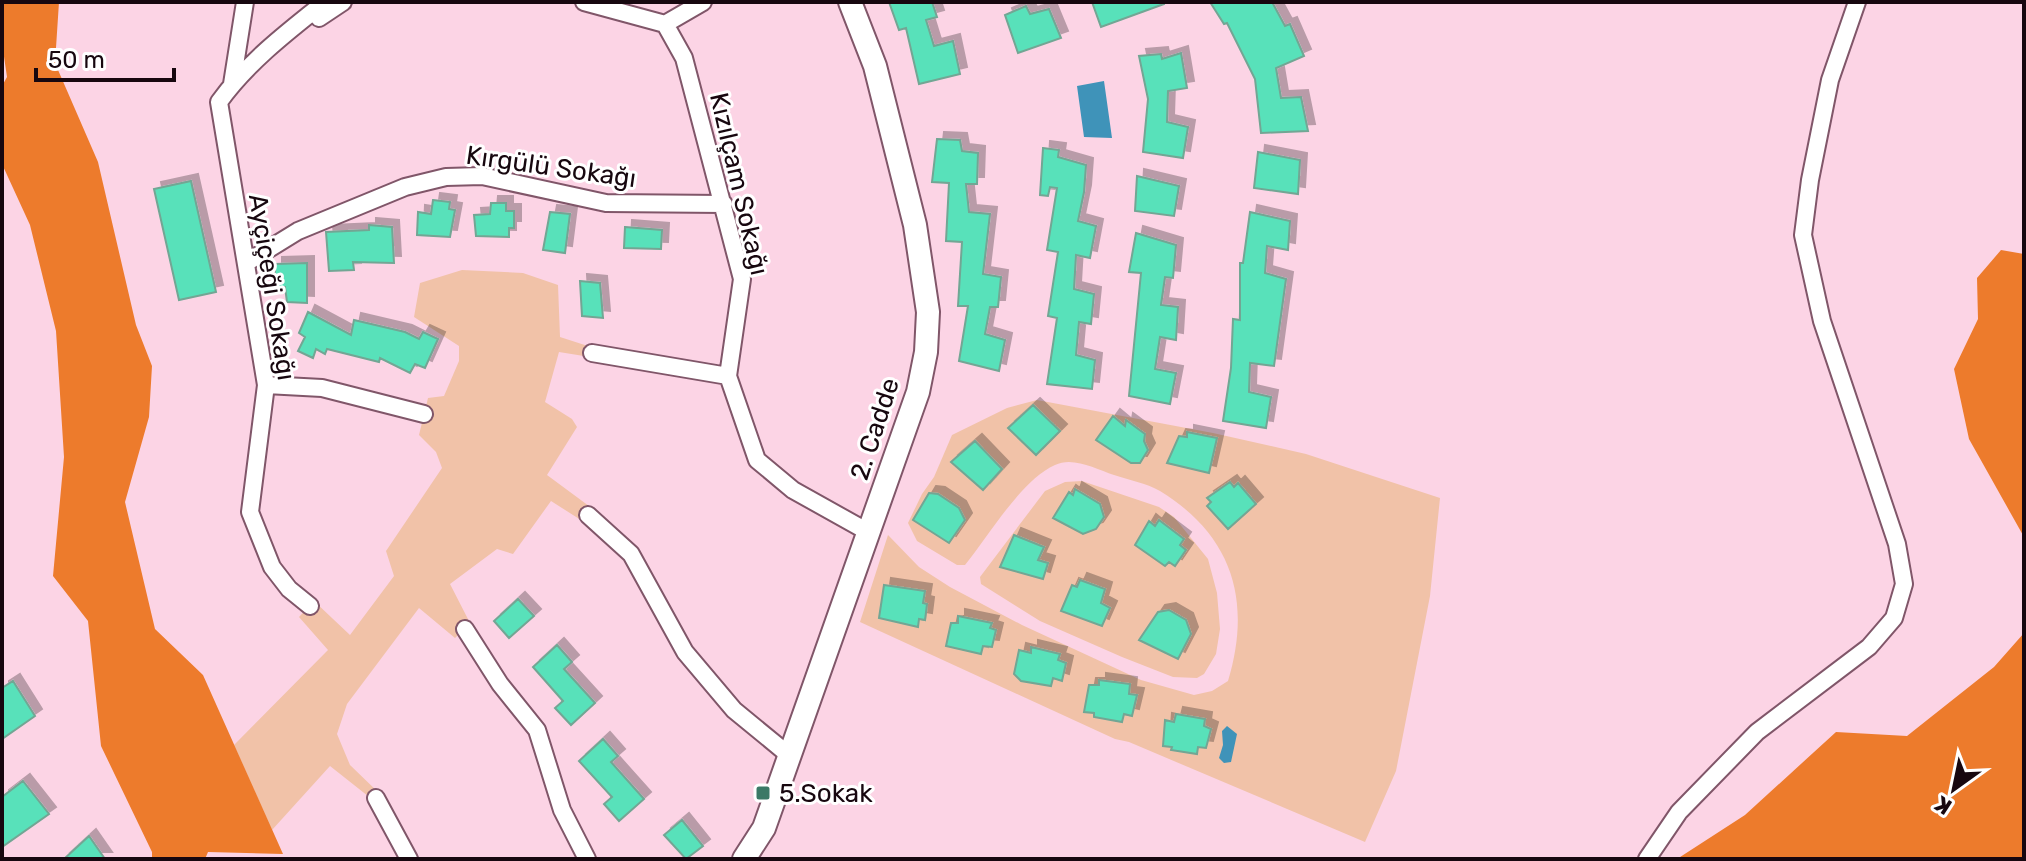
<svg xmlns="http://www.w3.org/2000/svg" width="2026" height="861" font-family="Rubik,sans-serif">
	<defs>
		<filter id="shadow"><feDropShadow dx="7" dy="-7" stdDeviation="0" flood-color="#0004"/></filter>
	</defs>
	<rect width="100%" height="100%" fill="#fcd4e5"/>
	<!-- green -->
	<path fill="#f1c2a8" d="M462 270 523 273 558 285 560 337 594 348 590 357 559 352 545 402 572 419 577 427 547 475 593 509 584 522 551 501 513 554 497 549 450 584 470 623 455 638 419 608 347 704 337 734 350 765 380 794 373 800 330 766 272 830 234 745 328 650 299 617 314 601 350 635 394 576 386 551 442 468 436 452 419 435 428 398 444 396 459 361V346L414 317 420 283Z
		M1037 400 1213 433 1306 454 1440 498 1430 596 1396 771 1365 842 1129 742 1115 739 860 622 888 535 919 567 950 587 1022 625 1141 680 1194 695 1212 691 1228 681C1252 601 1233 536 1160 491 1146 483 1129 480 1114 475 1096 469 1073 456 1055 465 1020 481 989 536 965 565H957L917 541 908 523 922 494 934 477 952 435 1007 408Z
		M1082 481 1159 507 1174 517 1208 559 1217 593 1220 629 1216 654 1204 674 1197 678 1173 677 1122 657 1040 621 981 584 980 577 1045 491 1065 482Z"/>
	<!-- forest -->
	<path fill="#ed7b2c" d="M2 2H59L55 63 98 162 136 325 152 366 149 417 125 502 155 629 203 675 283 854 208 852 205 859H152V852L101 746 88 621 53 576 64 457 56 331 30 225 2 164V86L7 77 2 43Z
		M2001 250 2024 254V537L1969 439 1954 369 1978 319 1977 278Z
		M2024 633V859H1677L1745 815 1836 732 1907 736 1994 667Z"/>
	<!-- water -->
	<path fill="#3f93b9" d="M1104 81 1112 138 1084 137 1077 86Z
		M1227 726 1237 734 1231 762 1224 763 1219 758 1223 745 1222 731Z"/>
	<!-- building -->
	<path fill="#59e1ba" stroke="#72a694" stroke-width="2" filter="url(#shadow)" d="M889 2H932L937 17 926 20 934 46 953 41 960 74 919 84 906 28 899 30Z
		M1092 2H1164V4L1101 27Z
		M1210 2H1272L1285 26 1290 24 1304 56 1276 68 1281 98 1301 97 1308 131 1261 133 1255 79 1227 23 1224 24Z
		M1026 6 1030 14 1049 9 1061 38 1018 53 1005 15Z
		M1181 53 1187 88 1168 91 1167 122 1188 127 1183 158 1143 152 1148 99 1139 56 1161 54 1162 59Z
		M937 139 960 140 962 151 978 153 977 184H966L969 212 990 214 983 274 1001 277 998 307H990L985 334 1005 340 999 371 959 361 968 306H958L962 242 946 241 949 183 932 182Z
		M1043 148 1059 150 1058 157 1086 165 1084 192 1078 221 1096 226 1090 258 1076 255 1074 289 1094 294 1091 324 1079 322 1076 355 1095 360 1092 389 1047 384 1057 318 1048 316 1058 252 1047 250 1057 188 1050 187 1048 196 1040 195Z
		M1258 152 1300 160 1298 194 1254 188Z
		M1137 176 1179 186 1174 216 1135 211Z
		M191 181 216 292 179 300 154 189Z
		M433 200 450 202 449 209 455 210 450 237 417 235 418 212 431 214Z
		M491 203H506V211H514V228H509V237L476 236 474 215 490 214Z
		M550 212 570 214 565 253 543 250Z
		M1250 212 1290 221 1288 250 1267 246 1265 273 1286 279 1274 366 1250 363 1249 392 1271 397 1266 428 1223 421 1231 368 1233 319 1240 320V263H1243Z
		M369 225 392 227 394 263 353 262 354 270 329 271 326 232 369 230Z
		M625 227 662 230 661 249 624 248Z
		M1136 233 1176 245 1173 278 1165 277 1161 305 1178 307 1176 340 1160 337 1155 369 1176 373 1170 404 1129 396 1141 273 1129 272Z
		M307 263V303L287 302 285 287H275V264Z
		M580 281 600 283 603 318 582 316Z
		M308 312 351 335 354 320 405 332 419 339 423 332 438 339 425 368 415 364 410 373 380 358 379 362 327 349 325 354 316 349 313 358 298 351 305 337 299 333Z
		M1033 405 1060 431 1036 455 1008 428Z
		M1113 416 1125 426 1126 420 1145 434 1144 441 1148 450 1140 463H1131L1096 440Z
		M1187 432 1217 438 1209 473 1167 463 1179 436 1187 437Z
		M975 441 1002 469 983 490 951 462Z
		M1230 482 1234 487 1238 483 1256 504 1228 529 1207 506 1211 502 1207 498Z
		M1075 489 1100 504 1104 517 1096 529 1083 534 1053 518 1069 492 1073 495Z
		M929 493 938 494 959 508 965 520 949 543 913 520Z
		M1159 520 1184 539 1180 545 1186 550 1175 566 1169 562 1165 566 1135 545 1149 521 1155 526Z
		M1014 535 1044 547 1038 560 1048 563 1043 579 1000 567Z
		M1080 580 1105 589 1101 603 1110 608 1102 626 1061 611 1072 585 1077 587Z
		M884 585 925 591 923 603 927 604 925 620 919 619 918 627 879 618Z
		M518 599 534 616 509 638 494 621Z
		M1169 610 1186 620 1191 634 1178 659 1139 640 1158 612Z
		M958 616 992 623 990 628 996 630 992 647 983 646 981 654 946 646 951 623H958Z
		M557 645 572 662 564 669 595 703 571 725 555 708 563 701 533 667Z
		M1031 647 1060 654 1058 660 1066 663 1062 681 1053 678 1051 686 1021 681 1014 674 1019 650 1031 653Z
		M1099 680 1130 684 1129 694 1137 695 1132 716 1124 714 1122 722 1094 717V713L1084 712 1089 685H1099Z
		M13 681 35 716 2 739V688Z
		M1176 714 1205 719 1204 726 1211 729 1206 748 1198 747 1197 754 1171 750 1172 747 1163 746 1165 720 1174 722Z
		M603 739 618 756 611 762 644 799 619 821 604 804 612 797 579 761Z
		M23 781 49 814 2 847V797Z
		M682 820 703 846 686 859 664 835Z
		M89 836 105 859H64Z"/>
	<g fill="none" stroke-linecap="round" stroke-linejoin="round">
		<!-- street casing -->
		<g stroke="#805669" stroke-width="20">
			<path id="street" d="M584 2 665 24 703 2
				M319 18 343 2
				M665 24 684 58 742 279 728 376 757 460 793 490 870 533
				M232 84 245 2
				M246 263 298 231 405 187 446 177 482 176 606 203 724 204
				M592 353 728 376
				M266 385 322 388 424 414
				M588 515 631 554 685 652 734 710 790 756
				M310 606 289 589 272 567 250 512 266 385 219 102C247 63 287 32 325 2
				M465 629 500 684 537 730 562 810 587 859
				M376 798 409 859
				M1647 859 1679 812 1757 732 1869 647 1894 618 1904 584 1897 544 1822 321 1803 235 1810 180 1830 80 1857 2"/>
		</g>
		<!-- secondary casing -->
		<g stroke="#805669" stroke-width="26">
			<path id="secondary" d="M744 859 764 828 918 392 926 352 928 312 915 225 875 66 850 2"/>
		</g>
		<!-- street -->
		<use href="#street" stroke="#fff" stroke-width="16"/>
		<!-- secondary -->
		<use href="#secondary" stroke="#fff" stroke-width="22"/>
	</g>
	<!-- markers -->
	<rect fill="#3b7966" stroke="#fff" stroke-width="3" x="755" y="785" width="16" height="16" rx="4"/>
	<g text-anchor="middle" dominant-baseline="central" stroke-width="6" stroke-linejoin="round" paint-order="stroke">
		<!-- street labels -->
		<g font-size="26" fill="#17070f" stroke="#fff">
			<text transform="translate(551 167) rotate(8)">Kırgülü Sokağı</text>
			<text transform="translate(739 184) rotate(77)">Kızılçam Sokağı</text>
			<text transform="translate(272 287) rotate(81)">Ayçiçeği Sokağı</text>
			<text transform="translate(875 429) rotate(-72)">2. Cadde</text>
		</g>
		<!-- poi labels -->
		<g font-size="26" fill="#17070f" stroke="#fff" text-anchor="start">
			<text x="779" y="793">5.Sokak</text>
		</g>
	</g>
	<!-- border -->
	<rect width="2026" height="861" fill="none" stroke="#17070f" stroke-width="8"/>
	<!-- north arrow -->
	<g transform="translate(1954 789) rotate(213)" stroke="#ffffff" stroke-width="6" paint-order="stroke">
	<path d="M0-6L14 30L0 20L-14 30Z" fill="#17070f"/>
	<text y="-12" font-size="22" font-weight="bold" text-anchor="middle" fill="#17070f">K</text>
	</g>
	<!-- scale -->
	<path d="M36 68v12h138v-12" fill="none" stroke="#17070f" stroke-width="4"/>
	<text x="48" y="68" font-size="24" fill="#17070f" stroke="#ffffff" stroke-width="6" paint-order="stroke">50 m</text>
</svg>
